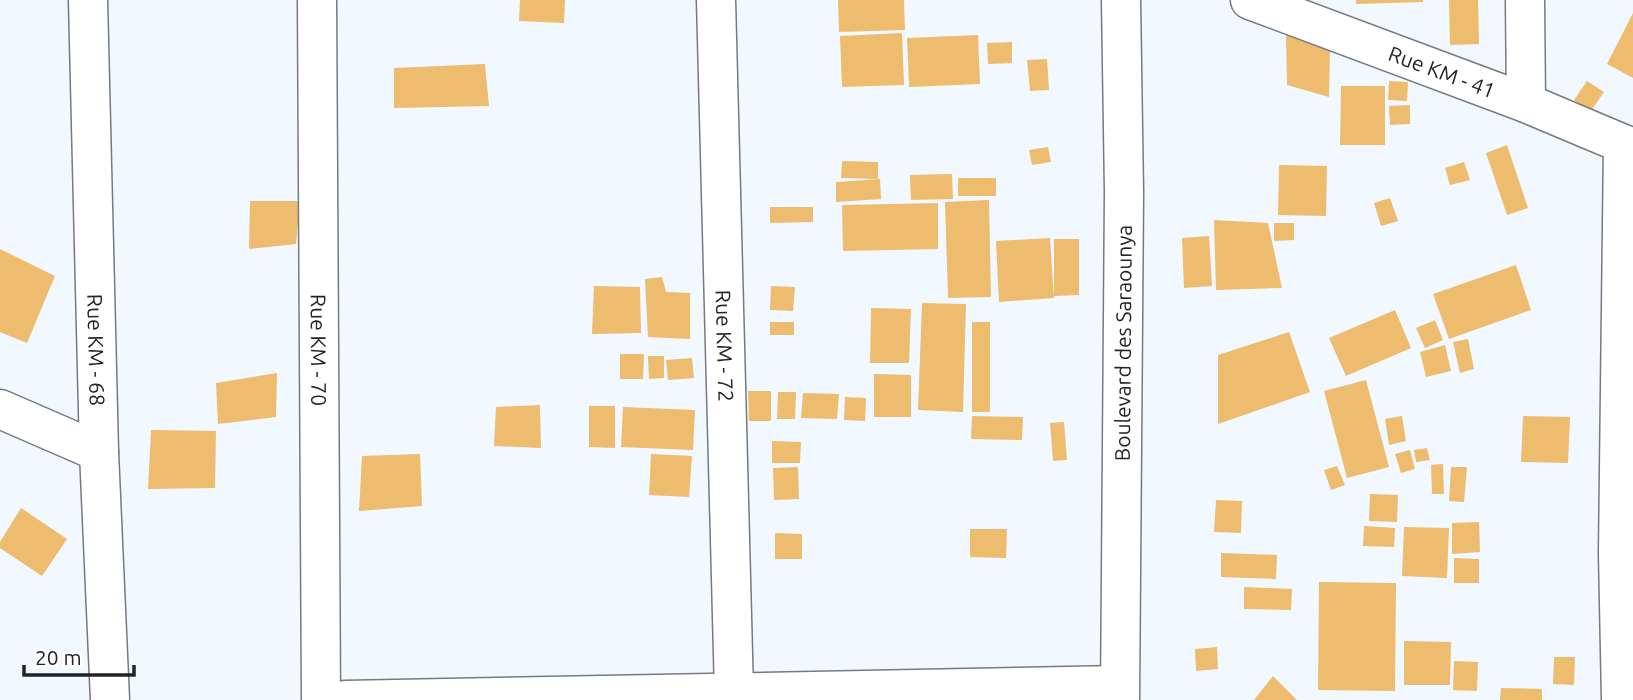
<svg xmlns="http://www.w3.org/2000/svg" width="1633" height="700" font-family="Ubuntu,sans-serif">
	<rect width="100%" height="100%" fill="#f2f8ff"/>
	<!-- building -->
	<path fill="#edbc6e" d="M520 0H565L564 23 519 21Z
		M838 0H904L905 30 839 32Z
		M1356 0H1423V2L1356 4Z
		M1449 0H1478L1479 44 1450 45Z
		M1633 13V78L1607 64Z
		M902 33 904 85 842 87 840 36Z
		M978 35 980 84 909 87 907 38Z
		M1286 35 1330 48 1329 97 1287 85Z
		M1012 42V63L988 64 987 43Z
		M1047 59 1049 90 1030 91 1027 60Z
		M485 64 489 106 394 108V68Z
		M1389 81 1408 82 1407 101 1388 100Z
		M1587 81 1604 92 1591 111 1574 100Z
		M1341 86H1385V145H1340Z
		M1410 105V124L1390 125 1389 106Z
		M1507 145 1528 208 1507 215 1486 153Z
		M1048 147 1051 162 1032 165 1029 150Z
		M842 161 878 162V179L841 178Z
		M1464 162 1470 180 1450 185 1445 168Z
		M1279 165 1327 166 1326 216 1278 215Z
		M952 174 953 199 911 200 910 175Z
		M958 178H996V196H958Z
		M880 179 881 199 836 202V182Z
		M1390 198 1398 221 1381 226 1374 203Z
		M989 200 991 297 948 298 945 202Z
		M250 201H300L296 244 249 249Z
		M938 203V249L843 251 842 205Z
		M770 207H813V222L770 223Z
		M1214 220 1268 223 1282 288 1216 290Z
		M1274 223H1294V240L1274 241Z
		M1209 236 1212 286 1184 288 1182 238Z
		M1050 238 1054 298 999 302 996 241Z
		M1054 239H1079V295L1054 296Z
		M0 249 55 276 27 343 0 332Z
		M1516 265 1531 310 1449 339 1433 294Z
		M662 277 666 292 690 293V339L648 337 645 279Z
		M594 286 640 287 641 333 592 334Z
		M771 286 795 287 793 311 770 310Z
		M922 303 966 304 963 412 918 410Z
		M871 308 911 309 909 363H870Z
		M1395 310 1411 348 1346 376 1329 338Z
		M1435 320 1443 340 1425 348 1416 328Z
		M770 322H794V335H770Z
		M972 322H990V412H972Z
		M1289 332 1310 392 1218 424V355Z
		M1468 339 1474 369 1460 373 1453 342Z
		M1445 345 1451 371 1426 377 1420 352Z
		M620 354H644L643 379H620Z
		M648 356H664V378L649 379Z
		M692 358 694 378 668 380 666 360Z
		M277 373 276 417 218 424 216 383Z
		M874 374 911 375V417H874Z
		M1366 380 1389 467 1347 478 1324 391Z
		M748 391H771V421H749Z
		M778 392H796L795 419H777Z
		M803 393 839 394 837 419 801 418Z
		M845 397 866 398 865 421 844 420Z
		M540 405 541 448 494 446 496 407Z
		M589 406H615V448L589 447Z
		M623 407 695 410 693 450 621 447Z
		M972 416 1023 417 1022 440 971 439Z
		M1402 416 1406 441 1389 445 1385 419Z
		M1523 416 1570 417 1568 463 1521 462Z
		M1064 422 1067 460 1053 461 1050 423Z
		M151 430 216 431 215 488 148 489Z
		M772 441 801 442 800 463H772Z
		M1427 448 1430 460 1416 462 1414 450Z
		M1410 450 1415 469 1401 473 1395 454Z
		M420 454 422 506 359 511 362 456Z
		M651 454 692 456 689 497 649 495Z
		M1443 464 1444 494H1432L1431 465Z
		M1337 466 1345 485 1331 490 1324 470Z
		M798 467 799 499 774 500 773 468Z
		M1451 467H1467L1464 502 1449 501Z
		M1370 494 1398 495 1397 522 1369 521Z
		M1216 500 1242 501 1241 533 1214 532Z
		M21 508 67 539 42 576 0 548V542Z
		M1479 522 1480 552 1452 554V523Z
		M1364 526 1395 528 1394 547 1363 546Z
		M1404 527 1449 528 1447 578 1402 576Z
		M970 529H1007L1006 558 970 557Z
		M775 533 802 534V559H775Z
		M1221 553 1277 555 1276 579 1221 577Z
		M1454 558 1479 559V583H1454Z
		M1319 582 1396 583 1395 691 1318 690Z
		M1244 587 1292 589 1291 610 1244 609Z
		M1404 641 1451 642 1450 685H1404Z
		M1217 647 1218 669 1196 671 1195 649Z
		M1554 657H1575L1574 685 1553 684Z
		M1454 661 1478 662 1477 691 1453 690Z
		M1273 676 1297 700H1254Z
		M1501 688 1542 689V700H1500Z"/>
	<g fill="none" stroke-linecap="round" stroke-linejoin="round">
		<!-- street casing -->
		<g stroke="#747a82" stroke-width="41">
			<g id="street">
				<path id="s1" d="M88 0 99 452 110 700"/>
				<path id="s2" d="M317 0 321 700"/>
				<path id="s3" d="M716 0 734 693"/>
				<path id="s4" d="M1250 0 1526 103 1633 148"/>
				<path d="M1525 0 1526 103"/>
				<path d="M0 409 99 452"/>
				<path d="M1621 700 1618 553 1623 144"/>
			</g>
		</g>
		<!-- secondary casing -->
		<g stroke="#747a82" stroke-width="41">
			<g id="secondary">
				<path d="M345 700 1119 685"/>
				<path id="s5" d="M1120 700 1124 192 1121 0"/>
			</g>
		</g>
		<!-- street -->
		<use href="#street" stroke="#fff" stroke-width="38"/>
		<!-- secondary -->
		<use href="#secondary" stroke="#fff" stroke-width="38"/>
	</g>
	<g text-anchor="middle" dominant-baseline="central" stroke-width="7" stroke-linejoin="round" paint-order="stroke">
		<!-- street labels -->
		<g font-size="21" fill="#212426" stroke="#fff">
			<text stroke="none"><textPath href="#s4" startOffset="205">Rue KM - 41</textPath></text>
			<text stroke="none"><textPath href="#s5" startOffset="357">Boulevard des Saraounya</textPath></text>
			<text stroke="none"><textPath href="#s3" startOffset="346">Rue KM - 72</textPath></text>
			<text stroke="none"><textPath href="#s1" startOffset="350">Rue KM - 68</textPath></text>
			<text stroke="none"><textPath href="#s2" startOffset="350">Rue KM - 70</textPath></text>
		</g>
	</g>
	<!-- scale -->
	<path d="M24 665v10h110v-10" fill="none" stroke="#212426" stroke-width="3.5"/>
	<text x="35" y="665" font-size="21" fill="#212426" stroke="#ffffff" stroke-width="5" paint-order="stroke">20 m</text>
</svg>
